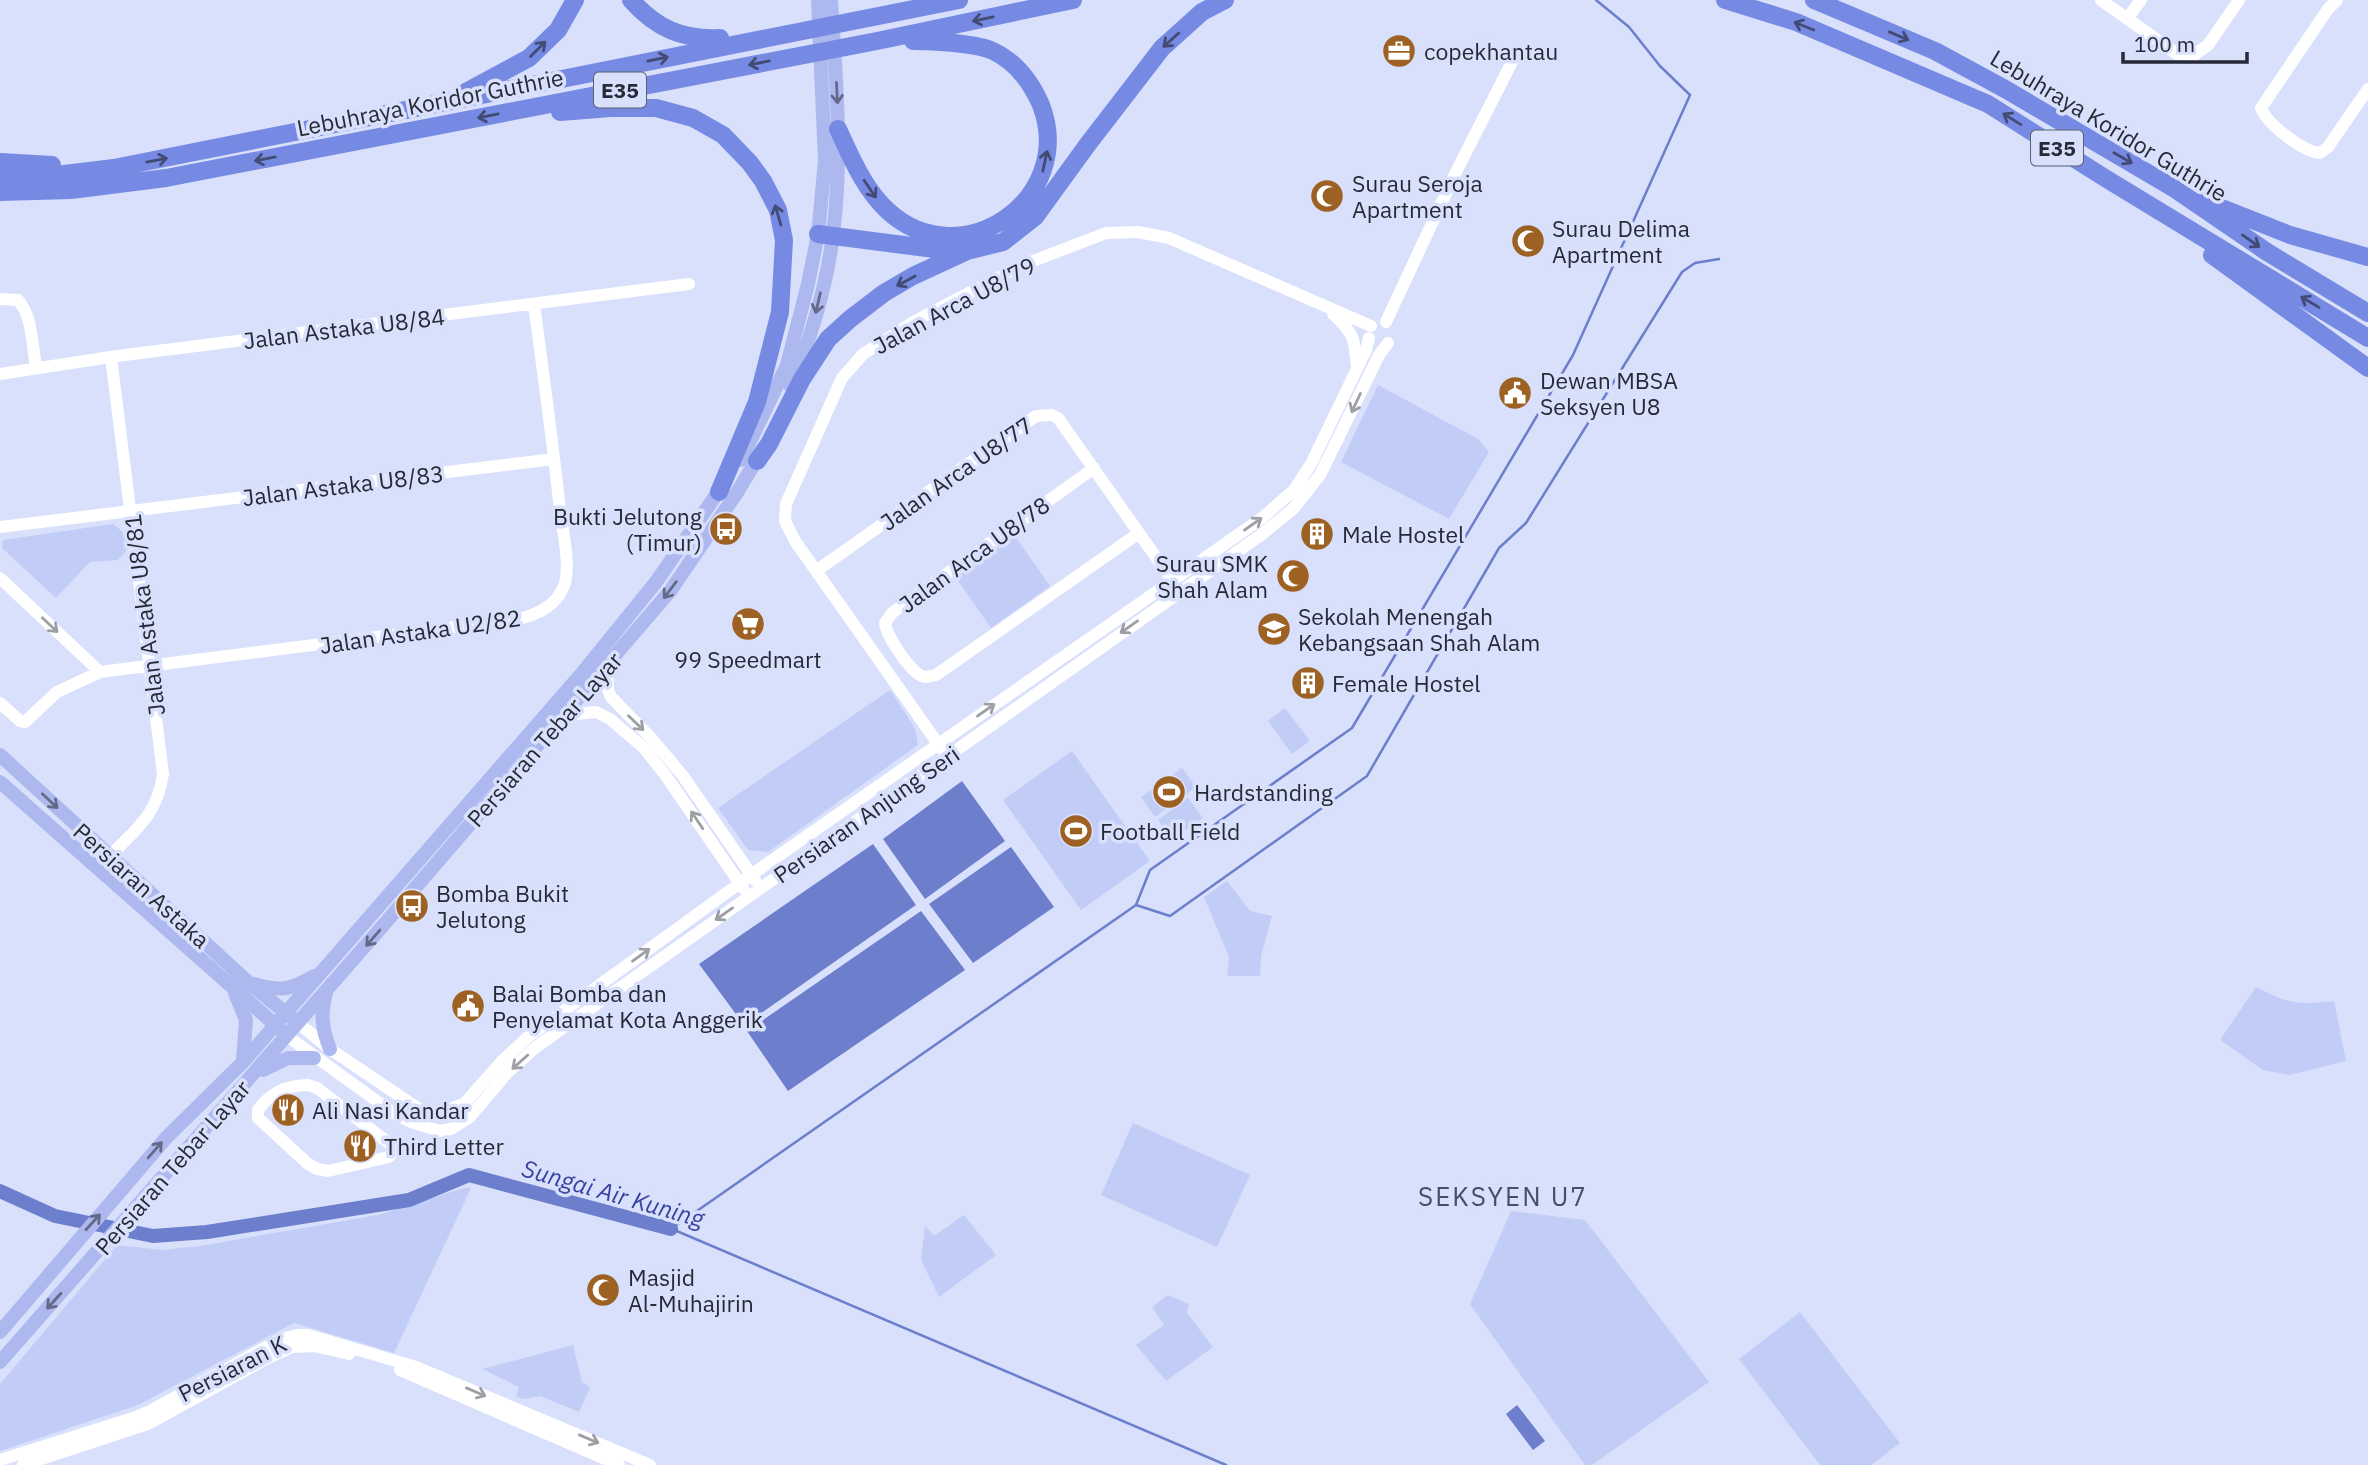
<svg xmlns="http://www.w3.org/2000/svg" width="2368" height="1465" font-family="'IBM Plex Sans',sans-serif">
	<rect width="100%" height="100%" fill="#d8e0fb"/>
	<!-- green -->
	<path fill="#c1cdf6" d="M1378 385 1478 439 1489 452 1449 519 1341 462Z
		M113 524 123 532 126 551 118 560 90 562 56 598 2 548 3 540Z
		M1015 536 1050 586 991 628 956 578Z
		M890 690 915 728 918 745 768 852 748 850 718 808Z
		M1285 708 1310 741 1292 754 1268 721Z
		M1072 751 1150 861 1081 910 1003 800Z
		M1182 768 1196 787 1155 817 1141 797Z
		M1188 798 1203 818 1172 840 1158 820Z
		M1227 881 1250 911 1272 916 1261 956 1260 976H1227L1229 957 1204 897Z
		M2256 987C2289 1004 2297 1005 2334 1001L2346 1061 2290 1075 2263 1070 2220 1040Z
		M1133 1123 1250 1175 1217 1247 1101 1195Z
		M464 1188H471L394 1353 294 1323 138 1405 0 1451V1384L117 1245 163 1250 200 1246 378 1215Z
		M1511 1211 1585 1220 1709 1382 1592 1465H1585L1470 1304Z
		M964 1215 996 1255 939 1297 921 1260 925 1226 934 1236Z
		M1168 1295 1189 1304 1187 1313 1213 1347 1166 1381 1136 1345 1164 1325 1152 1307Z
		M1800 1312 1900 1443 1871 1465H1820L1739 1359Z
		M573 1345 582 1382 590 1387 579 1412 540 1396 524 1399 516 1397 519 1387 482 1369Z"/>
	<!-- water -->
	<path fill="#6c7ecc" d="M962 781 1005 841 925 899 883 839Z
		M873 844 916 905 744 1025 699 964Z
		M1011 847 1054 907 973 963 929 904Z
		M921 911 965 970 788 1091 747 1031Z
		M1517 1405 1545 1441 1533 1450 1506 1414Z"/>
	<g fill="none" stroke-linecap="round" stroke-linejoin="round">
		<!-- stream -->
		<path stroke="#6c7ecc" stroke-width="2.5" d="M1136 905 1170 916 1367 776 1499 548 1526 523 1682 272 1695 263 1719 259
			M671 1229 1136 905 1150 870 1352 728 1573 355 1690 95 1660 66 1629 27 1596 0
			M672 1229 1226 1465"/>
		<!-- river -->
		<path stroke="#6c7ecc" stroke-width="14" d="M0 1191 55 1216 153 1236 207 1232 409 1200 469 1175 671 1229"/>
		<!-- minor -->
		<path stroke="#fff" stroke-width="12" d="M2101 0 2177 54 2191 57 2208 45 2239 0
			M2337 0 2328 9 2261 108C2267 124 2303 152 2320 153L2328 147 2368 89
			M2127 19 2141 0
			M0 299 18 300C33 317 32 346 36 367
			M1333 314C1356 335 1354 339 1357 368
			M1386 322 1455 174 1514 58
			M0 374 117 356 689 284
			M1094 468 892 613 885 623C886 635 912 676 925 677 926 677 935 675 936 675L1139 533
			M0 527 554 459
			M816 571 1036 416 1052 415 1058 418 1172 580
			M0 578 100 672
			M607 666 608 690 611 697 652 739 683 776 755 880
			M0 703 20 721 25 722 57 692 100 672 519 619C538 614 556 606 564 586 571 567 563 531 560 511 553 442 543 373 534 304
			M565 715 596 712 610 719 644 748 666 776 743 888
			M941 748 795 541 785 521 786 504 842 378 863 354 915 321 1020 266 1106 233 1138 232 1169 238 1371 326
			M110 856C137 828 157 815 163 774L111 357
			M298 1023 330 1049 419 1109 432 1112H443L465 1103 502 1061 528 1037 751 875 1262 518 1294 490 1311 464 1366 350 1369 338
			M287 1036 392 1112 411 1122 440 1131 451 1129 470 1117 508 1072 536 1047 1261 535 1293 509 1320 475 1379 355 1388 343
			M308 1085 317 1088 390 1144 393 1150 389 1157 328 1171 317 1169 307 1163 258 1118V1110C270 1093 287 1085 308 1085Z
			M400 1370 619 1465
			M0 1460 133 1418 150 1411 279 1340 297 1335H308L416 1367 650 1465
			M23 1465 148 1424 268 1358 292 1347 314 1346 349 1354"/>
		<!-- major -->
		<path stroke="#adb9ee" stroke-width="14" d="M791 387C810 340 827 285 833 234 843 156 836 78 831 0
			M741 460 787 365 808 284 818 234 825 161 818 0
			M0 755 249 983 292 1018
			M0 782 281 1030
			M254 984C281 992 290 990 314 976
			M235 993 246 1020 243 1061
			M326 993C320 1014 322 1029 330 1049
			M263 1070 288 1058H314
			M0 1332 166 1138 243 1062 583 672 656 582 723 485
			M0 1362 380 929 671 590 738 491 760 454"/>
		<!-- highway -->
		<path stroke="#768ae3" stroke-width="18" d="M631 0C656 28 682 40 720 38
			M1725 0 1796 22 1988 104 2105 178 2368 338
			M1814 0 1935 51 2005 89 2175 189 2267 252 2368 313
			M466 92 529 58 558 30 575 0
			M560 112 610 108H656L693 118 723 135 750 163 763 181 778 210 784 240 780 312 757 402 719 492
			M838 129C851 157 864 189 888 211 961 278 1077 199 1041 105 1031 82 1016 62 993 51 976 43 932 41 913 41
			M0 162 52 165
			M0 177 64 174 114 168C396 114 677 54 959 0
			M0 192 71 190 166 178 877 41 1073 0
			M2204 201 2290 235 2368 257
			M818 234 942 250 964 251
			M2212 255 2368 368
			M757 461 769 444 802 379 828 339 850 319 884 293 913 276 967 251 1003 242 1035 217 1088 144 1162 48 1202 12 1225 0"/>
	</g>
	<!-- one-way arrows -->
	<defs><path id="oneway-shaft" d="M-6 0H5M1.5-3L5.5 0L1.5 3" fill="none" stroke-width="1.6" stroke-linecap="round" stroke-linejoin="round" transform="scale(1.75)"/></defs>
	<g stroke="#424b73">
		<use href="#oneway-shaft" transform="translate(983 19) rotate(168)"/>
		<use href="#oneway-shaft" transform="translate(1804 26) rotate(-158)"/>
		<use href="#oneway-shaft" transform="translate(1899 36) rotate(23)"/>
		<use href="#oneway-shaft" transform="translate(1171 40) rotate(138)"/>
		<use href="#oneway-shaft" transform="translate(538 49) rotate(-45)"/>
		<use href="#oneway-shaft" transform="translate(658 59) rotate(-12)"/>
		<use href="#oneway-shaft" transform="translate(759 63) rotate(169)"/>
		<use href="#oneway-shaft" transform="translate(488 116) rotate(169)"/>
		<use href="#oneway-shaft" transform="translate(2012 119) rotate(-148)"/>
		<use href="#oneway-shaft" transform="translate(2123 158) rotate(30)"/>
		<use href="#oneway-shaft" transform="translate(265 159) rotate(169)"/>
		<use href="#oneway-shaft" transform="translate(157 160) rotate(-11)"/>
		<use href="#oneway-shaft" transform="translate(1045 161) rotate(-78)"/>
		<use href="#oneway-shaft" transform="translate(870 189) rotate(56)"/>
		<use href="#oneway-shaft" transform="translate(778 215) rotate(-106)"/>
		<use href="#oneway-shaft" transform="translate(2251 241) rotate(35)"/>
		<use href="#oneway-shaft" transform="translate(906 281) rotate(151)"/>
		<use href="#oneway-shaft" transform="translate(2310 302) rotate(-149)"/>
	</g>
	<g stroke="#636a89">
		<use href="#oneway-shaft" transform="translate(837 93) rotate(87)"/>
		<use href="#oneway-shaft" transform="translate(818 303) rotate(103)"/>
		<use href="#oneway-shaft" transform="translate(670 590) rotate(127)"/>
		<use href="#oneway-shaft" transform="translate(50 801) rotate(43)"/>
		<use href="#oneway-shaft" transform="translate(373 938) rotate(131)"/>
		<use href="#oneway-shaft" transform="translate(155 1150) rotate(-49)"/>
		<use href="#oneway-shaft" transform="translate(93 1222) rotate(-48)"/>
		<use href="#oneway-shaft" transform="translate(54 1301) rotate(132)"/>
	</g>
	<g stroke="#9d9fa5">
		<use href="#oneway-shaft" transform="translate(1356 403) rotate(115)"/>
		<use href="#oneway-shaft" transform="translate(1253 524) rotate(-35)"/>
		<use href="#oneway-shaft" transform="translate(50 625) rotate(43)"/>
		<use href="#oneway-shaft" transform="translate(1129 627) rotate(145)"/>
		<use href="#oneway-shaft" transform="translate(986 710) rotate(-35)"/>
		<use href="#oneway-shaft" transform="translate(636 723) rotate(44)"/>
		<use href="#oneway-shaft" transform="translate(697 820) rotate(-124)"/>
		<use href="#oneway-shaft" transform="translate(724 914) rotate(145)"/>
		<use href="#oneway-shaft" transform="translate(641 955) rotate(-36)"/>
		<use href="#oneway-shaft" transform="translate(520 1062) rotate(138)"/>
		<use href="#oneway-shaft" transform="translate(476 1392) rotate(23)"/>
		<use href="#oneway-shaft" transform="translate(589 1439) rotate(23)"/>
	</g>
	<!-- icons -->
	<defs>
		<g id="office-disc" transform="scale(1.75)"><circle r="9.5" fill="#9d6123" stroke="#d8e0fb"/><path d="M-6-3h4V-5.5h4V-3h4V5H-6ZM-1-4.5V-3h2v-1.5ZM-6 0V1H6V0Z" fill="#fff"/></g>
		<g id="mosque-disc" transform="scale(1.75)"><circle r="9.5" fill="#9d6123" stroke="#d8e0fb"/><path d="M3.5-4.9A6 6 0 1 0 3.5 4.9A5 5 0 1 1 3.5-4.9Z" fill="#fff"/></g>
		<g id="civic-disc" transform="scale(1.75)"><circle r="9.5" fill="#9d6123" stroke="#d8e0fb"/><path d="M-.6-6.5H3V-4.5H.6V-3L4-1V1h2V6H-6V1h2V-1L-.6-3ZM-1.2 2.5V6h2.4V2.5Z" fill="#fff"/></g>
		<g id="bus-disc" transform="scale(1.75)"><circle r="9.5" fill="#9d6123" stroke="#d8e0fb"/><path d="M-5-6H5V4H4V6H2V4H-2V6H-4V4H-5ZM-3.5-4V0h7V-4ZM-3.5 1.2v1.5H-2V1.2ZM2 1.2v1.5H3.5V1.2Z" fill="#fff"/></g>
		<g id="building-disc" transform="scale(1.75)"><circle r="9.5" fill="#9d6123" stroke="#d8e0fb"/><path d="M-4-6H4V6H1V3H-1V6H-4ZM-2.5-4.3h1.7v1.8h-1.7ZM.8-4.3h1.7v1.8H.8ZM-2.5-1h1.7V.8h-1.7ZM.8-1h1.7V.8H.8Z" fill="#fff"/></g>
		<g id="supermarket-disc" transform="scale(1.75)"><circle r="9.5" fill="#9d6123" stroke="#d8e0fb"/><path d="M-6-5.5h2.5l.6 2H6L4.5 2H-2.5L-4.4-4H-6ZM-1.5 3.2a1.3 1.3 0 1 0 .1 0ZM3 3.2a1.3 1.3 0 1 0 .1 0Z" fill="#fff"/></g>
		<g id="school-disc" transform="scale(1.75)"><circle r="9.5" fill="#9d6123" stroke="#d8e0fb"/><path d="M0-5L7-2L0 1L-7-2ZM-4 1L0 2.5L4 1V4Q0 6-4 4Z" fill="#fff"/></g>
		<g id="stadium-disc" transform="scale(1.75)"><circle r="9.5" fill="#9d6123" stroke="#d8e0fb"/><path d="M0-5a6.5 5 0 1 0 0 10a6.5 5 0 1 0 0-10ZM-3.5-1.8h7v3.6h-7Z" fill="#fff"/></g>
		<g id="restaurant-disc" transform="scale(1.75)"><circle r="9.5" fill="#9d6123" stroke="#d8e0fb"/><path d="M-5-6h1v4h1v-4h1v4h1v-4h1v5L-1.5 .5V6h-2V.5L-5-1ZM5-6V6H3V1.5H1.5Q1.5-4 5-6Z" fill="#fff"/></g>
	</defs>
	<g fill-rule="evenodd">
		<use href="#office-disc" x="1399" y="51"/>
		<use href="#mosque-disc" x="1327" y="196"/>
		<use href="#mosque-disc" x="1528" y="241"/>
		<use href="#civic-disc" x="1515" y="393"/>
		<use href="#bus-disc" x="726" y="529"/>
		<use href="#building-disc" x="1317" y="534"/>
		<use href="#mosque-disc" x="1293" y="576"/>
		<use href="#supermarket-disc" x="748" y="624"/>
		<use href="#school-disc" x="1274" y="629"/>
		<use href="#building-disc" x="1308" y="683"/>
		<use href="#stadium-disc" x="1169" y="792"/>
		<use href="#stadium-disc" x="1076" y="831"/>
		<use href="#bus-disc" x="412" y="906"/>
		<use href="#civic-disc" x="468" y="1006"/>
		<use href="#restaurant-disc" x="288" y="1110"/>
		<use href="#restaurant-disc" x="360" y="1146"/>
		<use href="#mosque-disc" x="603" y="1290"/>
	</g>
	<g text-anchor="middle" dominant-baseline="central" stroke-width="7" stroke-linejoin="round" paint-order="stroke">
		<!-- shield labels -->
		<g fill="#d8e0fb" stroke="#5b6071" stroke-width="2">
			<rect x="594" y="72.5" width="52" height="35" rx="5"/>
			<rect x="2031" y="130.5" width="52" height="35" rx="5"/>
		</g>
		<g font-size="21" font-weight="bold" fill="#262936">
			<text x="620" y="90">E35</text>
			<text x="2057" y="148">E35</text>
		</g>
		<!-- poi labels -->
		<g font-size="23" fill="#262936" stroke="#d8e0fb" text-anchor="start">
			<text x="1424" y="51">copekhantau</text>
			<text x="1352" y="183">Surau Seroja<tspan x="1352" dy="26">Apartment</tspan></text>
			<text x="1552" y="228">Surau Delima<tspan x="1552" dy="26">Apartment</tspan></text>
			<text x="1540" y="380">Dewan MBSA<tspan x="1540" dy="26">Seksyen U8</tspan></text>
			<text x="702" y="516" text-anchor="end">Bukti Jelutong<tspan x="702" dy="26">(Timur)</tspan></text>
			<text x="1342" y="534">Male Hostel</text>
			<text x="1268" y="563" text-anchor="end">Surau SMK<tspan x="1268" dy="26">Shah Alam</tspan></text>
			<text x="1298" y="616">Sekolah Menengah<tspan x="1298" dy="26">Kebangsaan Shah Alam</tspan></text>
			<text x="748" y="659" text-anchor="middle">99 Speedmart</text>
			<text x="1332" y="683">Female Hostel</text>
			<text x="1194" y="792">Hardstanding</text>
			<text x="1100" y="831">Football Field</text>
			<text x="436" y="893">Bomba Bukit<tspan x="436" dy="26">Jelutong</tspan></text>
			<text x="492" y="993">Balai Bomba dan<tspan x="492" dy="26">Penyelamat Kota Anggerik</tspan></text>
			<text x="312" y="1110">Ali Nasi Kandar</text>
			<text x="384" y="1146">Third Letter</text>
			<text x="628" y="1277">Masjid<tspan x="628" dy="26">Al-Muhajirin</tspan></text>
		</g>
		<!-- street labels -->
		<g font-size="23" fill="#262936" stroke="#d8e0fb">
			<text transform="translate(430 102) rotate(-11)">Lebuhraya Koridor Guthrie</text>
			<text transform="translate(2109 125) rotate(31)">Lebuhraya Koridor Guthrie</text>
			<text transform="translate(954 305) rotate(-28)">Jalan Arca U8/79</text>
			<text transform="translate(344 328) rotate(-7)">Jalan Astaka U8/84</text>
			<text transform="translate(956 473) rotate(-35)">Jalan Arca U8/77</text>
			<text transform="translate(343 485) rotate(-7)">Jalan Astaka U8/83</text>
			<text transform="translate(974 554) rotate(-36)">Jalan Arca U8/78</text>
			<text transform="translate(144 615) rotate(-97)">Jalan Astaka U8/81</text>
			<text transform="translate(420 631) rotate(-8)">Jalan Astaka U2/82</text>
			<text transform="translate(544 739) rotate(-49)">Persiaran Tebar Layar</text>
			<text transform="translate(866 814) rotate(-35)">Persiaran Anjung Seri</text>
			<text transform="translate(142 885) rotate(42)">Persiaran Astaka</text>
			<text transform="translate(172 1167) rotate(-49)">Persiaran Tebar Layar</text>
			<text transform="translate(232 1368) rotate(-27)">Persiaran K</text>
		</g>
		<!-- water labels -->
		<g font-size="24" font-style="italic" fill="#3743a1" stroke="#d8e0fb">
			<text transform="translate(613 1193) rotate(16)">Sungai Air Kuning</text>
		</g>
		<!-- quarter labels -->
		<g font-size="26" letter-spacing="2" fill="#464e69" stroke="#d8e0fb">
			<text x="1503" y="1196">SEKSYEN U7</text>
		</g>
	</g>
	<!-- scale -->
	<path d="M2123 52v10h124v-10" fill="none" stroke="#262936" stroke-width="3.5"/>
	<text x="2134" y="52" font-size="21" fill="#262936" stroke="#d8e0fb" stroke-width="5" paint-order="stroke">100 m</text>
</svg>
